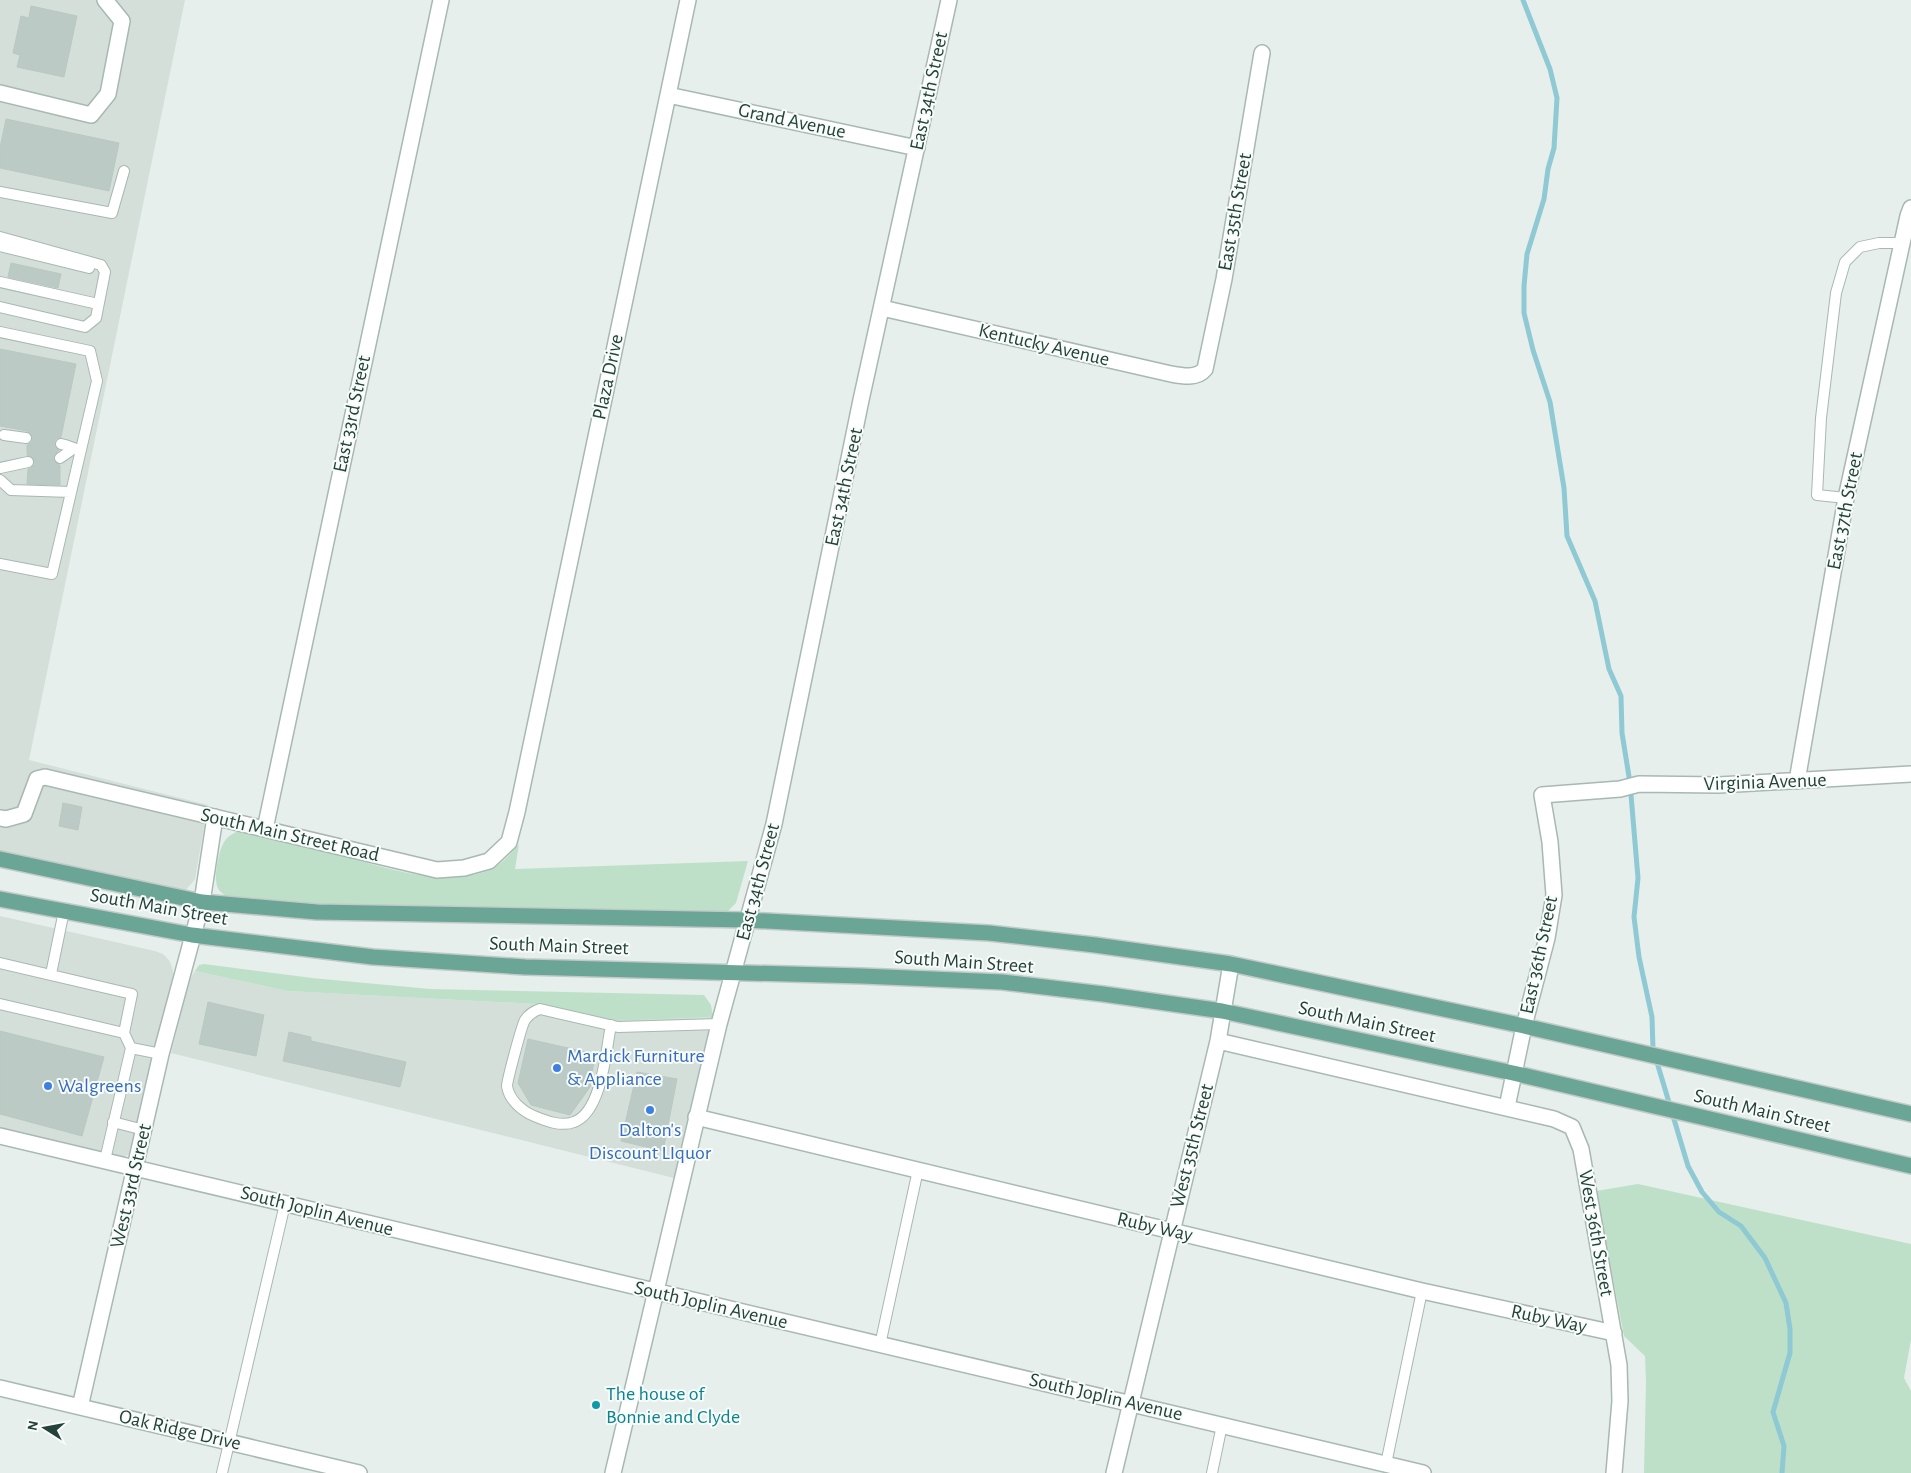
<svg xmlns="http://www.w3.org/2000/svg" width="1911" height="1473" font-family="'Alegreya Sans',sans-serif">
	<rect width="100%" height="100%" fill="#e6efeb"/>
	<!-- built -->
	<path fill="#d4dfda" d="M0 0H185L29 760 208 805 195 879 185 891 0 858Z
		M0 916 155 951 163 954 169 960 172 967 174 977 135 1146 130 1154 123 1157 0 1128Z
		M195 971 287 991 536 1004 614 1021 713 1017 674 1178 171 1053 190 979Z"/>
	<!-- green -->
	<path fill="#bfe0c8" d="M236 832H243C278 841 313 849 348 858 390 868 440 887 484 872 499 868 509 855 519 844L515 869 748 861 736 903 727 912 292 904C279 903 266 901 253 900 221 897 211 895 218 860 221 847 223 838 236 832Z
		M204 964 312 978 430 989 704 995 711 1005 713 1017 614 1021 536 1004 287 991 195 971 199 965Z
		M1638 1184 1911 1244V1340L1904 1378 1911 1391V1473H1644L1646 1382 1645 1356 1624 1336 1596 1191Z"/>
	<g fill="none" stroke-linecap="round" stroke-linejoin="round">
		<!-- stream -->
		<path stroke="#8ec9d4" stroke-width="5" d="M1523 0 1550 69 1557 98 1554 148 1548 169 1544 199 1527 254 1524 286V313L1533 350 1550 402 1564 488 1567 536 1595 601 1609 669 1621 696 1622 733 1630 783 1638 878 1634 917 1639 957 1652 1017 1653 1049 1688 1166 1702 1192 1719 1212 1741 1226 1765 1258 1786 1303 1790 1329V1353L1773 1412 1784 1446 1782 1473"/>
	</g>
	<!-- building -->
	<path fill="#bbcac4" stroke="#b8c9c2" d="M31 6 77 16 64 77 17 67 20 55 13 53 21 16 29 18Z
		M6 119 119 143 109 191 0 168V148Z
		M11 263 61 274 58 288 8 277Z
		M0 349 76 364 61 437 56 439 54 443 55 447 59 450 54 455 53 458 55 462 60 465V485L27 484 28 469 32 467 35 464 33 458 27 455V445L32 442V435L27 431 0 426Z
		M63 803 82 807 78 830 59 826Z
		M208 1002 264 1015 256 1056 199 1044Z
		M0 1031 104 1057 82 1136 0 1114Z
		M289 1032 311 1037V1041L406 1062 400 1087 283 1061Z
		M528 1039 595 1054 590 1087 570 1115 531 1105 518 1083Z
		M637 1072 677 1079 663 1151 621 1141Z"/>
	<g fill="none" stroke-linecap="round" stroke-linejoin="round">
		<!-- lane casing -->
		<g stroke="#a8b8b2" stroke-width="12">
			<path id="lane" d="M0 192 112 213 124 171
				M0 237 101 265 105 272 96 318 85 327 0 307
				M0 246 89 268
				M0 282 98 304
				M0 332 90 351 97 381 52 574 0 564
				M4 435 26 438
				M61 444C69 445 73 449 81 450
				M60 458 73 449
				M0 468 28 462
				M0 480 11 490 71 492
				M1846 498 1817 495 1821 418 1836 293 1845 262 1860 247 1879 243H1902
				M0 963 132 994 124 1033
				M51 974 64 911
				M0 1004 124 1033 131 1048 161 1054
				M611 1025C606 1050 602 1112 574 1122 561 1127 546 1121 534 1116 522 1111 509 1100 507 1086 507 1081 522 1024 525 1020 529 1014 534 1011 540 1009L618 1027 719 1024
				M113 1122 144 1130
				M105 1160 131 1048
				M880 1345 918 1170
				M1386 1464 1422 1291
				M222 1473 285 1204
				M1212 1473 1222 1425"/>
		</g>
		<!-- street casing -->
		<g stroke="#a8b8b2" stroke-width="18">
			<path id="street" d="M0 93 91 115 108 94 122 21 105 0
				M668 95 917 148
				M882 308 1171 374C1182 376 1197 379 1205 369L1224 279 1262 53
				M1797 781 1846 498 1908 216 1911 208
				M0 818 6 819 24 814 37 779 45 777 437 870 464 868 489 861 509 842 517 812 688 0
				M265 829 441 0
				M1218 1041 1554 1119 1572 1127 1581 1149 1619 1365 1620 1401 1614 1473
				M1507 1107 1524 1026 1547 938 1554 895 1550 842 1542 795 1620 789 1639 784 1719 785 1911 774
				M696 1117 1422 1291 1614 1333
				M0 1136 1423 1473
				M0 1388 359 1473
				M80 1407 161 1054 202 902 215 817
				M613 1473 719 1024 774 824 861 400 949 0
				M1114 1473 1218 1041 1231 964"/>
		</g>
		<!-- primary casing -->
		<g stroke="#c2cac8" stroke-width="18">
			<path id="primary" d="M0 859 202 902 317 912 747 920 989 933 1095 945 1231 964 1524 1026 1911 1114
				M0 899 192 935 373 957 525 967 862 976 1002 982 1103 994 1222 1011 1513 1073 1911 1166"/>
		</g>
		<!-- lane -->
		<use href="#lane" stroke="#fff" stroke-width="10"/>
		<!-- street -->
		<use href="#street" stroke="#fff" stroke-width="15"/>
		<!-- primary -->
		<use href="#primary" stroke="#6aa596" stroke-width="15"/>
	</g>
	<!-- markers -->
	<g fill="#3f7fe0" stroke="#f7fbf9" stroke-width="2">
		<circle cx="557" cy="1068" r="5"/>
		<circle cx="48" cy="1086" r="5"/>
		<circle cx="650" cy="1110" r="5"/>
	</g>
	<circle fill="#0f9aa8" stroke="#f7fbf9" stroke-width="2" cx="596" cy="1405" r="5"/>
	<g text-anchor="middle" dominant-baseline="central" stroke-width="4" stroke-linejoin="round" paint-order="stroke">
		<!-- street labels -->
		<g font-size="20" fill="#24423a" stroke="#f7fbf9">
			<text transform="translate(929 91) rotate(-78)">East 34th Street</text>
			<text transform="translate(792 121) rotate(12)">Grand Avenue</text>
			<text transform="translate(1235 212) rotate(-80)">East 35th Street</text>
			<text transform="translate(1044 345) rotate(13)">Kentucky Avenue</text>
			<text transform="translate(608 377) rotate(-78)">Plaza Drive</text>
			<text transform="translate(352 414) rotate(-78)">East 33rd Street</text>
			<text transform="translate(844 487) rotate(-78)">East 34th Street</text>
			<text transform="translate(1845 511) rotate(-79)">East 37th Street</text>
			<text transform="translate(1765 782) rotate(-2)">Virginia Avenue</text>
			<text transform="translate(290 835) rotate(13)">South Main Street Road</text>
			<text transform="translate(758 882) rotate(-75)">East 34th Street</text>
			<text transform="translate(159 907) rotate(10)">South Main Street</text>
			<text transform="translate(559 946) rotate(2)">South Main Street</text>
			<text transform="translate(1539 955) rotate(-78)">East 36th Street</text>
			<text transform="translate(964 962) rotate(4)">South Main Street</text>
			<text transform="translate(1367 1022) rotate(12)">South Main Street</text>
			<text transform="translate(1762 1111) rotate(13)">South Main Street</text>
			<text transform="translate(1192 1146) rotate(-76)">West 35th Street</text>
			<text transform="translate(131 1186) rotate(-77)">West 33rd Street</text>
			<text transform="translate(317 1211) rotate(14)">South Joplin Avenue</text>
			<text transform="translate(1155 1227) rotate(13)">Ruby Way</text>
			<text transform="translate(1596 1233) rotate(80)">West 36th Street</text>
			<text transform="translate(711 1305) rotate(13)">South Joplin Avenue</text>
			<text transform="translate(1549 1319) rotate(12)">Ruby Way</text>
			<text transform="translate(1106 1397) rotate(13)">South Joplin Avenue</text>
			<text transform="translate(180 1430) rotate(13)">Oak Ridge Drive</text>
		</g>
		<!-- shop labels -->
		<g font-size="20" fill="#366cbe" stroke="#f7fbf9" text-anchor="start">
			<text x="567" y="1056">Mardick Furniture<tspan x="567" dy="23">&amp; Appliance</tspan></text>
			<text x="58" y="1086">Walgreens</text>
			<text x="650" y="1130" text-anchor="middle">Dalton's<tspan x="650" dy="23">Discount LIquor</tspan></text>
		</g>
		<!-- culture labels -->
		<g font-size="20" fill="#0d838f" stroke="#f7fbf9" text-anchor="start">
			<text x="606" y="1394">The house of<tspan x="606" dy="23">Bonnie and Clyde</tspan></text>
		</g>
	</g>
	<!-- north arrow -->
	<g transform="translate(45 1428) rotate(281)" stroke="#f7fbf9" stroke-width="4" paint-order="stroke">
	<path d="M0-4L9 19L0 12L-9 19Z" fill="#24423a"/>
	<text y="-8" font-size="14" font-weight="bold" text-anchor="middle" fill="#24423a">N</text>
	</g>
</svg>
